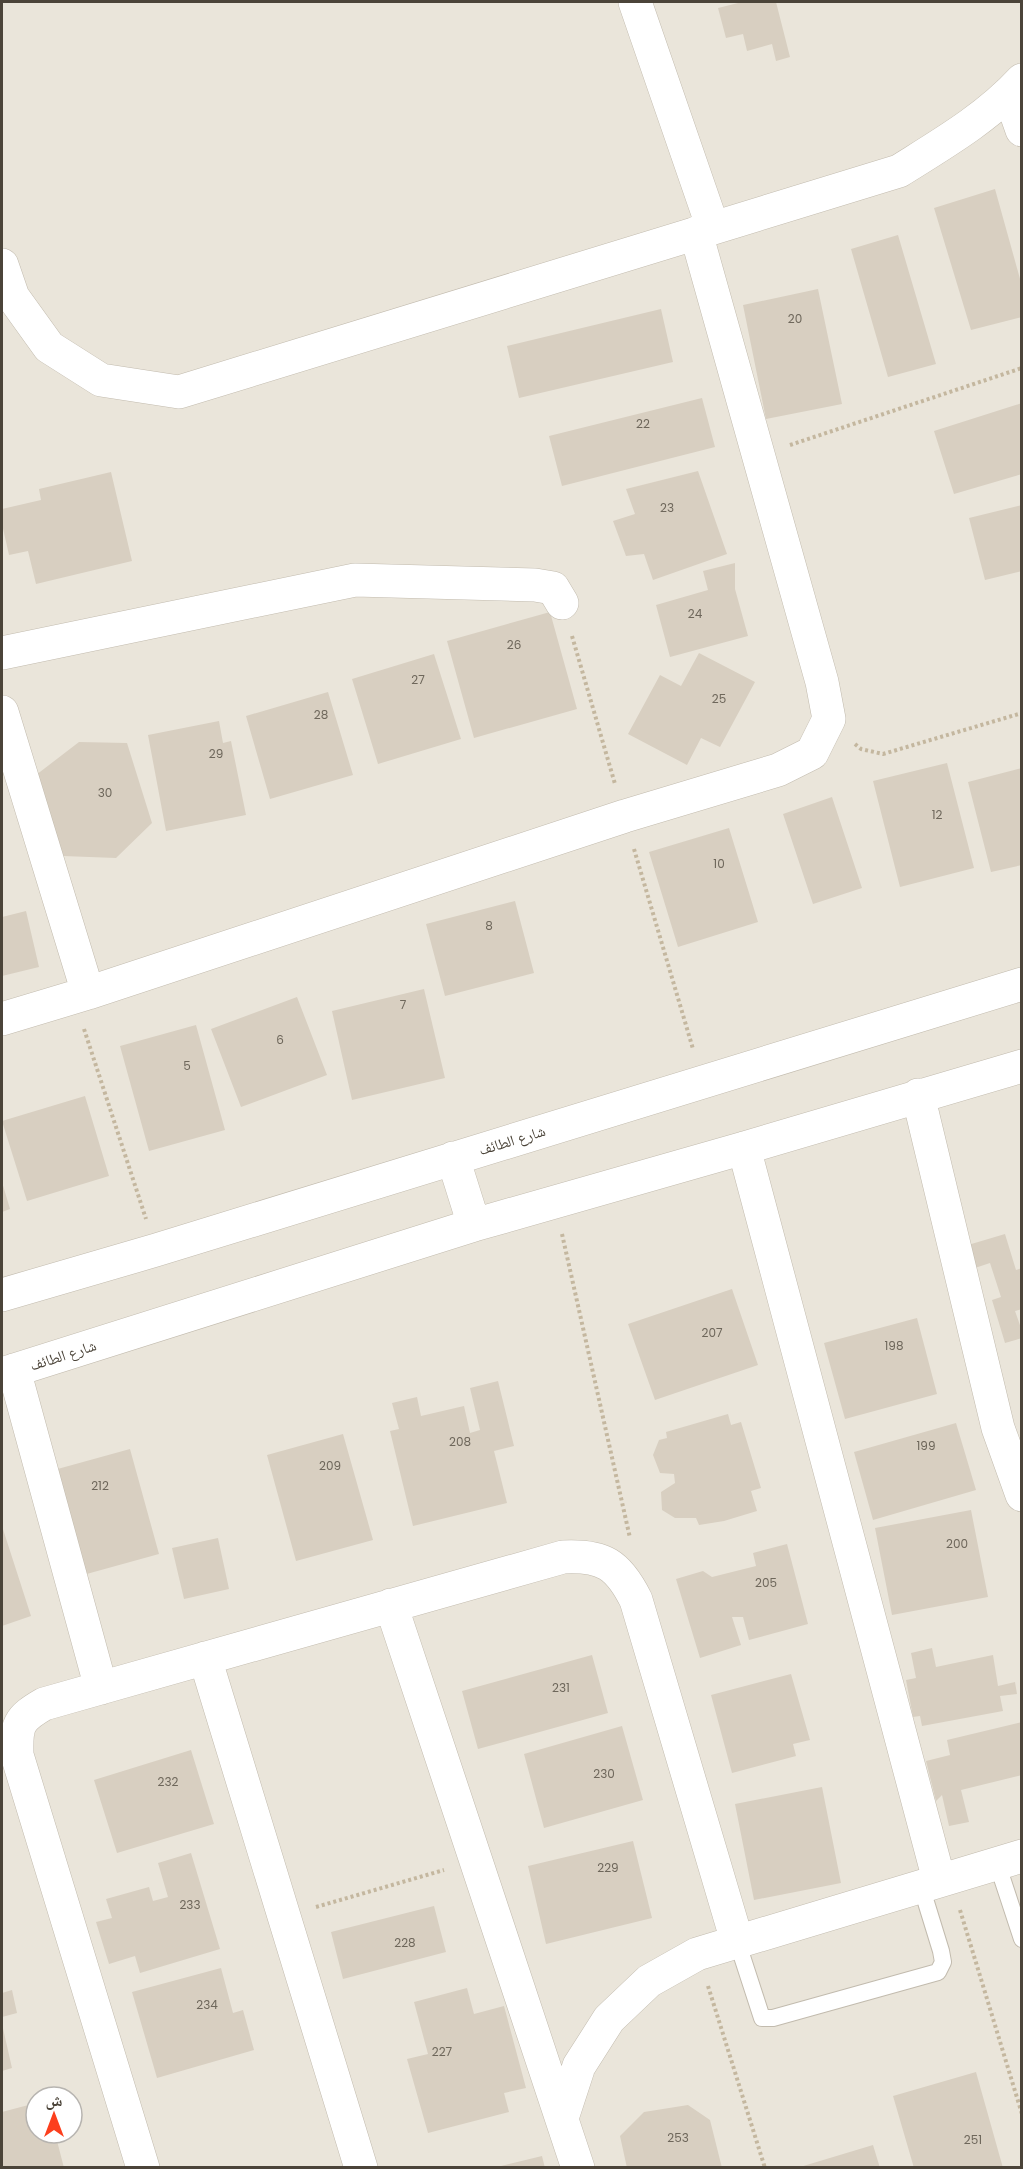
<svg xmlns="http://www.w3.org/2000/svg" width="1023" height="2169" font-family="Poppins,'Noto Naskh Arabic',sans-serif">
	<rect width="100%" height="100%" fill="#f6f3ec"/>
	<!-- residential -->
	<path fill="#eae5da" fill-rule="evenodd" d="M2 2H1021V2167L2 2168ZM36 2097H72V2133H36Z"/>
	<!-- building -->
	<path fill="#d8cfc1" d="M742 2H776L790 57 776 61 772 44 747 51 743 34 726 38 718 8Z
		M995 189 1022 286V317L971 330 934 208Z
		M898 235 936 364 888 377 851 249Z
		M818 289 842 404 766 419 743 305Z
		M661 309 673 362 519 398 507 346Z
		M702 398 715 447 562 486 549 436Z
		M1022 403V474L954 494 934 431Z
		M698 471 727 554 653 580 644 554 626 556 613 521 635 514 626 489Z
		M111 472 132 561 36 584 28 551 9 555 2 524V509L41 500 39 489Z
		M1022 505V571L985 580 969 518Z
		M735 563V589L748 636 670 657 656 605 708 590 703 571Z
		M550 612 577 709 474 738 447 641Z
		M699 653 755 682 720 747 701 738 687 765 628 734 660 675 681 686Z
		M434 654 461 739 378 764 352 679Z
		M328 692 353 775 270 799 246 716Z
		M219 721 223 743 231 741 246 815 166 831 148 735Z
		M79 742 127 743 152 823 116 858 63 856 36 775Z
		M947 763 974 868 900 887 873 781Z
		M1022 768V865L991 872 968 782Z
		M832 797 862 888 813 904 783 814Z
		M729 828 758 922 678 947 649 852Z
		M515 901 534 973 445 996 426 924Z
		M26 911 39 967 2 976V917Z
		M424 989 445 1078 352 1100 332 1011Z
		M297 997 327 1075 241 1107 211 1029Z
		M196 1025 225 1130 149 1151 120 1046Z
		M85 1096 109 1176 27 1201 2 1121Z
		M2 1182 10 1209 2 1212Z
		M1005 1234 1016 1270 1022 1268V1309L1015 1311 1022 1331V1338L1005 1343 992 1300 1001 1297 990 1263 975 1268 968 1245Z
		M732 1289 758 1365 655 1400 628 1324Z
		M917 1318 937 1394 845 1419 824 1343Z
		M498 1381 514 1446 494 1451 507 1503 413 1526 390 1431 399 1429 392 1403 417 1397 421 1416 464 1406 470 1433 480 1430 470 1388Z
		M728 1414 731 1425 741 1422 761 1488 751 1491 757 1511 724 1521 699 1525 696 1518H675L662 1510 661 1492 675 1483 674 1474 660 1473 653 1455 659 1440 667 1438 666 1432Z
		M956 1423 976 1490 873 1520 854 1452Z
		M343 1434 373 1540 296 1561 267 1455Z
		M130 1449 159 1554 83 1575 54 1470Z
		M971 1510 988 1597 892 1615 875 1528Z
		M2 1526 31 1616 2 1626Z
		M218 1538 229 1589 184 1599 172 1548Z
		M787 1544 808 1624 749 1640 743 1617H732L741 1645 700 1658 676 1579 703 1571 712 1577 756 1566 753 1553Z
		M932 1648 936 1667 993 1655 998 1686 1015 1682 1017 1694 1000 1696 1003 1711 922 1726 920 1716 913 1717 906 1680 916 1678 911 1653Z
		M592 1655 608 1713 478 1749 462 1691Z
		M791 1674 810 1740 793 1744 796 1756 732 1773 711 1695Z
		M1022 1722V1775L961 1790 969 1822 949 1826 942 1795 936 1801 926 1761 950 1755 947 1740Z
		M622 1726 643 1800 544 1828 524 1754Z
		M191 1750 214 1824 117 1853 94 1780Z
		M822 1787 841 1883 754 1900 735 1804Z
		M633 1841 652 1918 546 1944 528 1866Z
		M191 1853 220 1949 140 1973 135 1956 109 1964 96 1922 112 1918 106 1899 149 1887 153 1901 168 1897 158 1863Z
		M434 1906 446 1952 343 1979 331 1932Z
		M221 1968 233 2013 243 2010 254 2050 157 2078 132 1992Z
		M467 1988 474 2014 504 2006 526 2088 504 2093 509 2112 428 2133 407 2059 428 2054 414 2002Z
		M12 1990 17 2013 2 2017V1993Z
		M2 2024 12 2068 2 2071Z
		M976 2072 1003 2168H914L893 2096Z
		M36 2103V2133H55L64 2168H2V2112Z
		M688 2105 710 2120 722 2168H627L620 2136 644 2112Z
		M873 2145 880 2168H800V2167Z
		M542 2156 545 2168H498L497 2167Z"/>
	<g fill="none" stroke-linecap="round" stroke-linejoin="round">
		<!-- service casing -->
		<g stroke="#c2bbae" stroke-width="18">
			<path id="service" d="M997 1863 1022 1939
				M737 1941 762 2018H773L938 1972 943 1962 941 1951 921 1886"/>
		</g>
		<!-- minor casing -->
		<g stroke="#c2bbae" stroke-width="34">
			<path id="minor" d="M635 2 713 228
				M1009 93 1022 130
				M2 265 13 297 49 347 101 380 179 392 899 171C942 144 987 118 1022 80
				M2 653 355 580 535 585 553 588 562 603
				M2 712 88 993
				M2 1019 88 993 625 816 778 770 812 753 829 719 822 682 696 233
				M918 1095 998 1428 1022 1495
				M744 1148 939 1880
				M453 1158 474 1225
				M2 1295 156 1250 1022 984
				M14 1370 101 1688
				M2 1374 474 1225 744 1148 1022 1066
				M391 1605 578 2168
				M205 1658 361 2168
				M562 2118 579 2066 609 2019 649 1981 697 1954 1022 1856
				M143 2168 17 1755C16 1725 18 1719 44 1704L563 1557C603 1555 618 1564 636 1600L737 1941"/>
		</g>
		<!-- path -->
		<path stroke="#c4b79f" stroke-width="4" stroke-dasharray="3 3" stroke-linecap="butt" d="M790 445 1022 368
			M572 636 615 784
			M855 744 861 749 883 754 1022 713
			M634 849 693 1049
			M84 1029 146 1219
			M562 1234 630 1538
			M316 1907 444 1870
			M960 1910 1022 2114
			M708 1986 765 2168"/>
		<!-- service -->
		<use href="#service" stroke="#fff" stroke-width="16"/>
		<!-- minor -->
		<use href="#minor" stroke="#fff" stroke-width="33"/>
	</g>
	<g text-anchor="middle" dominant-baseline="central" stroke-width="4.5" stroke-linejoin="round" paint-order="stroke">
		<!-- number labels -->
		<g font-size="12" fill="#6e675b">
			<text x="795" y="318">20</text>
			<text x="643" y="423">22</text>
			<text x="667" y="507">23</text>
			<text x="695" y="613">24</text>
			<text x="514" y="644">26</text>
			<text x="418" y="679">27</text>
			<text x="719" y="698">25</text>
			<text x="321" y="714">28</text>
			<text x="216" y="753">29</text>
			<text x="105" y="792">30</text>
			<text x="937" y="814">12</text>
			<text x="719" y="863">10</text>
			<text x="489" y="925">8</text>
			<text x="403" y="1004">7</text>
			<text x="280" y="1039">6</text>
			<text x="187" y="1065">5</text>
			<text x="712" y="1332">207</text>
			<text x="894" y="1345">198</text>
			<text x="460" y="1441">208</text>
			<text x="926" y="1445">199</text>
			<text x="330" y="1465">209</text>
			<text x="100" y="1485">212</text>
			<text x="957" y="1543">200</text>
			<text x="766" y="1582">205</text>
			<text x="561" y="1687">231</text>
			<text x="604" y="1773">230</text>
			<text x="168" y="1781">232</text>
			<text x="608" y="1867">229</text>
			<text x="190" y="1904">233</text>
			<text x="405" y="1942">228</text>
			<text x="207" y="2004">234</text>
			<text x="442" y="2051">227</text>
			<text x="678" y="2137">253</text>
			<text x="973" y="2139">251</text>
		</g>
		<!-- street labels -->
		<g font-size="15" fill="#4b4439" stroke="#fff">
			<text transform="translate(512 1140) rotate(-17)">شارع الطائف</text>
			<text transform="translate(63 1355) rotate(-18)">شارع الطائف</text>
		</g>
	</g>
	<!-- border -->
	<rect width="1023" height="2169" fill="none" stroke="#4b4439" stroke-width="6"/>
	<!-- north arrow -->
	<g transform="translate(54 2115)"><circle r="28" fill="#ffffff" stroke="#b7b4b0" stroke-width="1.5"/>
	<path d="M0-4.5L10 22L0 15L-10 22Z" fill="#fc3f1d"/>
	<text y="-9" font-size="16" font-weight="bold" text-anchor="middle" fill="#4b4439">ش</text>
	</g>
</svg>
